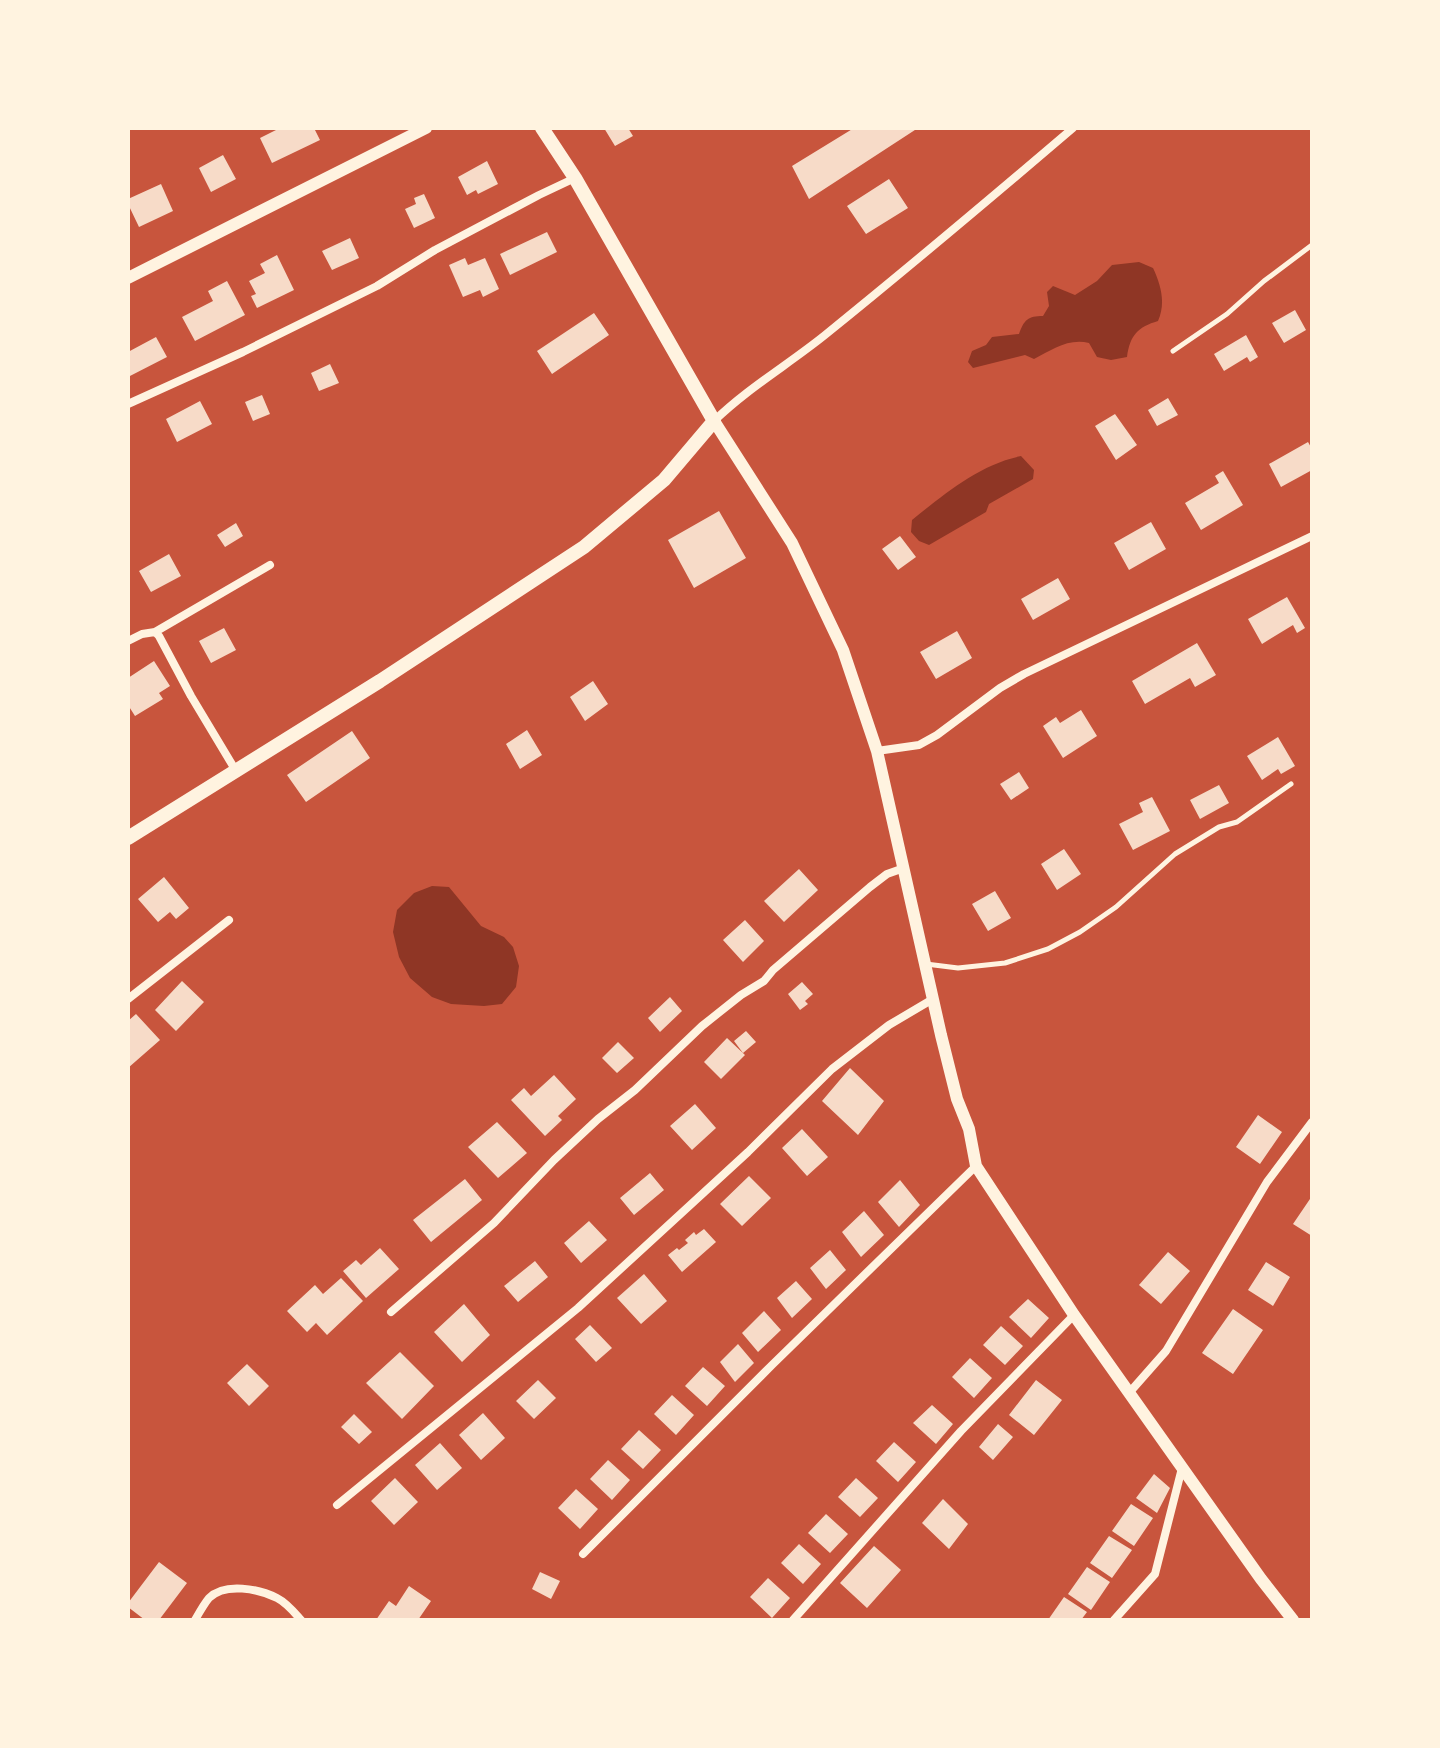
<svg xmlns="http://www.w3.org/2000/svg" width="1440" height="1748" font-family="Ubuntu,sans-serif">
	<rect width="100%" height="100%" fill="#c8553d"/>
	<!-- water -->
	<path fill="#8f3625" d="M1139 262 1153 268C1161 285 1166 303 1158 321 1138 327 1130 335 1127 357L1111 360 1097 357 1089 343C1068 338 1052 350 1034 359L1025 355 973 368 968 362 972 351 986 345 992 337 1019 334C1024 320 1028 316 1043 316L1049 306 1047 292 1053 286 1075 295 1097 281 1112 265Z
		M1021 456 1034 470 1033 479 989 504 986 512 929 545 919 541 911 532 912 520C943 495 980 464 1021 456Z
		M432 886 449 887 481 926 504 937 513 947 519 966 516 987 502 1004 484 1006 451 1004 432 997 410 978 399 957 393 932 397 910 414 893Z"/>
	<!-- building -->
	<path fill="#f7dbc8" d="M280 128H314L320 140 272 163 260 138Z
		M604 128H628L633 136 615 146Z
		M854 128H918L809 199 792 166Z
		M223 155 236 179 211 192 199 168Z
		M487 161 498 184 478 194 476 190 467 195 458 177Z
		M889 179 908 208 866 234 847 206Z
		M161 184 173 211 139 227 128 204V199Z
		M424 194 435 218 414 228 405 209 416 204 414 198Z
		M547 232 557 252 510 275 500 254Z
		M350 238 359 258 332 270 322 251Z
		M277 255 294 290 257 308 251 296 256 294 249 281 265 273 260 264Z
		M465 258 468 265 485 258 499 289 483 297 480 290 463 297 449 265Z
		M227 281 245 315 195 341 182 317 213 301 208 291Z
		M1295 310 1306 330 1284 343 1272 323Z
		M594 313 609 335 552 374 537 351Z
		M1246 335 1258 357 1250 362 1247 357 1224 371 1214 354Z
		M156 337 167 357 128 377V352Z
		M330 364 339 383 319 391 311 373Z
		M262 395 270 414 253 421 245 402Z
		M1168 398 1178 415 1157 426 1148 410Z
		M200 401 212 424 177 442 166 419Z
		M1115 414 1137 445 1116 460 1095 426Z
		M1308 442 1312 449V470L1281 487 1269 464Z
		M1223 471 1243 505 1201 530 1185 503 1219 483 1215 476Z
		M719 511 746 558 694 588 668 540Z
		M1151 522 1166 549 1129 570 1114 543Z
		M236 523 243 536 225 547 217 535Z
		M900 536 916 557 898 570 882 549Z
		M169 554 181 576 151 592 139 571Z
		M1058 578 1070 599 1033 620 1021 599Z
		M1287 597 1305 628 1297 633 1293 625 1262 644 1248 619Z
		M224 628 236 650 211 663 199 641Z
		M957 631 972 658 936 679 920 652Z
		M1197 643 1216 675 1195 687 1190 678 1145 704 1132 681Z
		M154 661 170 686 159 693 163 699 135 716 128 705V678Z
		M593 681 608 704 585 721 570 697Z
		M1081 710 1097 736 1063 758 1043 726 1056 717 1060 723Z
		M527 730 542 755 520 769 506 744Z
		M352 731 370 758 306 802 287 775Z
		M1278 737 1295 766 1281 774 1278 769 1262 780 1247 756Z
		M1019 772 1029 788 1011 800 1000 784Z
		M1219 785 1229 803 1200 819 1190 800Z
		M1152 797 1170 831 1133 850 1119 824 1143 812 1139 803Z
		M1064 849 1081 874 1057 890 1041 864Z
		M799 869 818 890 784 922 764 901Z
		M164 877 189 908 176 919 170 912 158 922 138 899Z
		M995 891 1011 918 988 931 972 904Z
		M745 920 764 941 743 962 723 940Z
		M182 981 204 1002 176 1031 155 1010Z
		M802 982 813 994 805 1001 808 1004 800 1010 788 994Z
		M670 997 682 1011 660 1032 648 1018Z
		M136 1014 160 1040 128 1068V1021Z
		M746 1031 756 1042 743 1053 734 1041Z
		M727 1038 745 1055 721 1079 704 1062Z
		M618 1042 634 1058 617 1073 602 1058Z
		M850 1068 884 1101 858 1135 822 1101Z
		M554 1075 576 1099 558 1116 562 1120 545 1136 511 1100 524 1088 531 1096Z
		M695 1104 716 1128 692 1150 670 1126Z
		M1258 1115 1282 1132 1260 1164 1236 1147Z
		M497 1122 527 1153 498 1178 468 1147Z
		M802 1129 828 1157 807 1176 782 1148Z
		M650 1173 664 1190 634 1215 620 1198Z
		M749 1176 771 1198 742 1226 720 1204Z
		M465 1179 482 1200 431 1242 413 1220Z
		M900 1180 920 1205 899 1227 878 1202Z
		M1312 1196V1236L1293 1224Z
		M864 1211 884 1235 861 1257 842 1232Z
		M589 1221 607 1240 581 1263 564 1243Z
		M704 1229 716 1242 682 1272 668 1255 677 1248 679 1250 688 1243 685 1240 694 1232 696 1235Z
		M380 1248 399 1269 366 1298 343 1271 356 1260 361 1265Z
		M830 1250 846 1270 826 1289 810 1268Z
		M1168 1252 1190 1271 1161 1304 1139 1285Z
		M535 1261 548 1277 518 1302 504 1286Z
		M1266 1262 1290 1277 1273 1306 1248 1290Z
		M644 1274 667 1301 641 1324 617 1298Z
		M341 1278 363 1301 327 1335 316 1323 307 1332 287 1311 315 1285 323 1294Z
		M796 1281 812 1299 792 1318 777 1298Z
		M1028 1299 1049 1318 1031 1338 1009 1317Z
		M464 1304 490 1335 462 1362 434 1332Z
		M1233 1309 1263 1330 1233 1374 1202 1353Z
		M764 1311 781 1330 758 1352 742 1333Z
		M590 1325 612 1348 596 1362 575 1339Z
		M1001 1326 1023 1346 1005 1365 983 1345Z
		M738 1344 754 1363 735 1382 720 1362Z
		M400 1352 434 1386 402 1419 366 1383Z
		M970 1358 992 1378 974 1398 952 1377Z
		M247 1364 269 1386 249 1406 227 1383Z
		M703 1367 725 1386 707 1406 685 1386Z
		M538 1380 556 1398 534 1419 516 1401Z
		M1036 1380 1062 1400 1034 1435 1009 1415Z
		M672 1395 694 1415 676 1435 654 1414Z
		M932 1405 953 1424 936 1444 913 1423Z
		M483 1413 505 1438 481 1460 459 1435Z
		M354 1414 372 1432 359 1444 341 1427Z
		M998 1424 1013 1437 993 1460 979 1447Z
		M639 1430 661 1450 643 1469 621 1449Z
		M894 1442 916 1462 898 1482 876 1461Z
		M440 1443 462 1468 437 1490 415 1465Z
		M608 1460 630 1480 612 1500 590 1479Z
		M1154 1474 1170 1488 1157 1513 1136 1498Z
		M395 1478 418 1502 394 1525 371 1501Z
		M856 1478 878 1498 860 1517 838 1497Z
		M576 1489 598 1509 580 1529 558 1508Z
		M943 1499 968 1524 949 1549 922 1523Z
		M1131 1504 1153 1518 1134 1546 1112 1531Z
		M826 1514 848 1534 830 1553 808 1533Z
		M1109 1536 1132 1550 1112 1578 1090 1563Z
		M799 1544 821 1564 803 1584 781 1563Z
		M874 1546 901 1570 867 1608 840 1583Z
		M159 1562 187 1583 159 1620H145L128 1607V1603Z
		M1087 1567 1110 1582 1091 1610 1068 1594Z
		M540 1572 560 1581 551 1599 532 1589Z
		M768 1578 790 1598 772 1618 750 1597Z
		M409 1586 431 1601 418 1620H376L389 1601 396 1606Z
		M1064 1597 1087 1612 1081 1620H1048Z"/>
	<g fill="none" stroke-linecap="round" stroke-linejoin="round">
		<!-- service -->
		<path stroke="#fff3e0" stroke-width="5" d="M1173 351 1227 314 1264 281 1312 245
			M926 964 958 968 1005 963 1048 949 1080 932 1116 907 1175 854 1219 827 1237 822 1291 784"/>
		<!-- minor -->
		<path stroke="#fff3e0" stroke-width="8" d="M128 404 243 352 377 286 435 250 539 195 575 178
			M714 421C748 388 789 364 825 335 909 267 991 198 1073 128
			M155 632 159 636 191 696 236 771
			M128 641 142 634 155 632 270 565
			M877 751 919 745 937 735 1000 688 1024 674 1312 536
			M128 999 229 920
			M391 1312 494 1223 554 1160 598 1119 635 1090 702 1026 741 995 764 981 773 970 870 887 887 874 904 868
			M1129 1393 1166 1351 1267 1182 1312 1122
			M337 1505 578 1308 748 1152 832 1069 889 1025 933 999
			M583 1554 772 1365 976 1166
			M195 1620C199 1613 204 1604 209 1598 225 1582 259 1589 277 1598 287 1603 294 1612 301 1620
			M793 1620 961 1431 1074 1315
			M1114 1620 1155 1574 1182 1468"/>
		<!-- tertiary -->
		<path stroke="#fff3e0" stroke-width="12" d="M128 278 426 128
			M714 421 792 543 843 650 877 751 941 1035 957 1099 969 1129 976 1166 1074 1315 1261 1579 1293 1620"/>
		<!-- secondary -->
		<path stroke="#fff3e0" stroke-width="14" d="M128 838 380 681 584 547 664 480 714 421 575 178 542 128"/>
	</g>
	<!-- border -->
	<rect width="1440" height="1748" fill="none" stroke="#fff3e0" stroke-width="260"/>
</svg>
